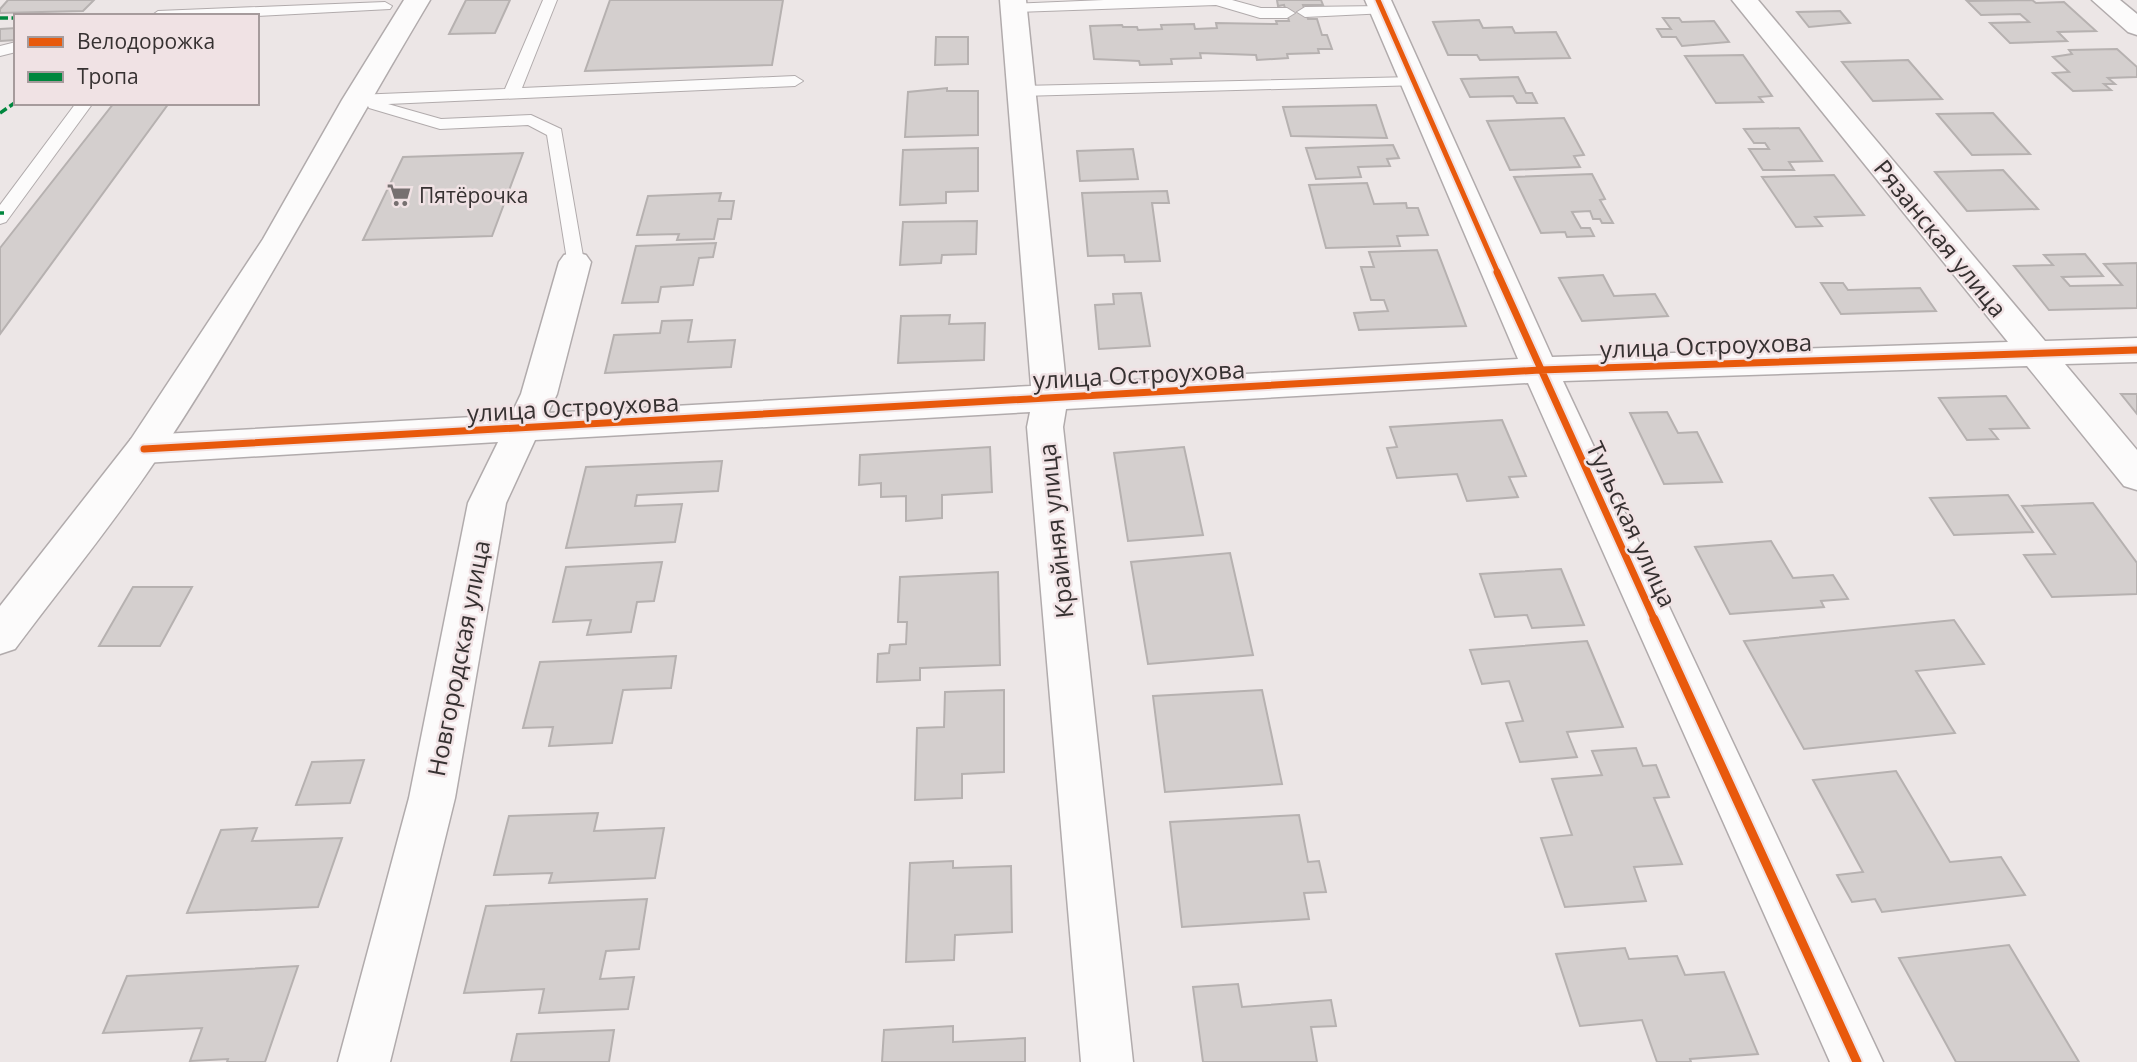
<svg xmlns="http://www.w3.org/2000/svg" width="2137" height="1062" font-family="'Open Sans',sans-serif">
	<rect width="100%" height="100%" fill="#ece6e6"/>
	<!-- building -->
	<path fill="#d4cfce" stroke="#b6b1b0" stroke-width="2" d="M8 0H94L83 11 0 13V9Z
		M466 0H510L495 33 449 34Z
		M610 0H783L772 65 585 71Z
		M1277 0H1321L1323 5H1303L1308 19H1317L1322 35H1327L1332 49H1318L1319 53 1287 54 1288 58 1257 60 1256 55 1200 53 1201 58 1171 59 1172 64 1140 65 1139 61 1094 59 1090 26 1122 25 1123 27H1137L1138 30 1162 29 1161 25 1194 24 1195 29 1217 28 1216 23 1277 24 1276 21H1289L1284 5 1278 6Z
		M2032 0 2036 3 2064 2 2096 31 2058 32 2067 41 2010 43 1990 23 2029 22 2020 14 1981 15 1967 1Z
		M1840 11 1850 23 1809 27 1797 12Z
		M1663 18H1679L1682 22 1714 21 1729 42 1682 46 1676 37H1662L1657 29H1671Z
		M1479 20 1483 28 1512 27 1515 33 1556 32 1570 58 1480 60 1477 55H1448L1433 22Z
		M16 28V40L0 41V29Z
		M936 37H968V64L935 65Z
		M2117 49 2137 67V77L2108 78 2115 84H2104L2111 90 2073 91 2053 73 2069 72 2053 57 2072 54 2069 50Z
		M1743 55 1772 96 1759 97 1763 102 1716 103 1685 56Z
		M1908 60 1942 99 1873 101 1842 62Z
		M1518 77 1526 93H1532L1537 103H1517L1513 96 1470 97 1461 79Z
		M947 88V91H978V135L905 137 908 92Z
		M114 103H169L0 334V248Z
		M1376 105 1387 138 1291 136 1283 107Z
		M1993 113 2030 154 1972 155 1937 114Z
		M1564 118 1584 155 1574 156 1580 167 1510 170 1487 121Z
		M1799 128 1822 161 1789 162 1794 170H1763L1749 149H1769L1765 143H1754L1744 129Z
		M1393 145 1399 158 1387 159 1390 166 1358 167 1361 177 1316 179 1306 148Z
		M978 148V191L946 192V203L900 205 903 150Z
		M1133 149 1138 179 1080 181 1077 151Z
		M523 153 492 236 363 240 403 157Z
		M2003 170 2038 209 1967 211 1935 172Z
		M1592 174 1605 199 1600 200 1613 223H1602L1600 219H1593L1590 211 1572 212 1581 228H1590L1594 236 1567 237 1565 232 1541 233 1514 177Z
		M1834 175 1864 215 1815 217 1822 226 1796 227 1762 177Z
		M1367 183 1374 204 1406 203 1407 208H1418L1428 235 1397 236 1400 246 1326 248 1309 185Z
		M1167 191 1169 203H1152L1160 261 1125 262 1124 255 1088 256 1082 193Z
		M721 193 719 201H734L731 219H718L714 239 677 240 679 234 637 235 648 196Z
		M977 221 976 254 942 255 941 263 900 265 903 222Z
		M716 243 713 257 699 258 693 285 661 287 658 302 622 303 636 246Z
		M1437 250 1466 326 1359 330 1354 313 1388 311 1384 300H1371L1361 267H1374L1369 252Z
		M2085 254 2103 276 2062 277 2070 286 2122 285 2104 264 2137 263V308L2049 310 2014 266 2053 265 2044 255Z
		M1603 275 1614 296 1655 294 1668 316 1582 321 1559 278Z
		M1821 283H1843L1848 290 1920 288 1936 311 1841 314Z
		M1141 293 1150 346 1099 349 1095 305 1114 304 1113 294Z
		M950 315 949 324 985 323 984 360 898 363 901 316Z
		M692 320 688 342 735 340 731 367 605 373 614 335 660 333 662 321Z
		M2121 394H2137V414Z
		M2006 396 2029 428 1990 429 1998 439 1967 440 1939 398Z
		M1667 412 1678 433 1697 432 1722 482 1664 484 1630 413Z
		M1502 420 1526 476 1509 477 1518 497 1467 501 1457 474 1397 478 1387 448 1397 447 1390 427Z
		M990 447 992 492 942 495V518L906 521V496L881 497V483L859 485 860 455Z
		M1184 447 1203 535 1128 541 1114 453Z
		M722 461 718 491 637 495 635 506 682 504 675 542 566 548 586 467Z
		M2008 495 2033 532 1954 535 1930 498Z
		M2093 503 2137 563V594L2052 597 2024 555 2055 554 2022 506Z
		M1771 541 1793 578 1833 575 1848 599 1821 601 1824 607 1730 614 1695 547Z
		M1230 553 1253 655 1148 664 1131 562Z
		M662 562 654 601 637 602 631 632 587 635 591 620 553 622 566 567Z
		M1561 569 1584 625 1532 628 1527 615 1495 617 1480 574Z
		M998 572 1000 665 920 668V680L877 682 878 654 889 653 890 645 906 644 907 622H898L900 577Z
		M133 587H192L160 646H99Z
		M1954 620 1984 664 1916 671 1955 733 1804 749 1744 641Z
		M1587 641 1623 727 1567 732 1577 757 1520 762 1506 723 1523 721 1509 681 1482 684 1470 650Z
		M676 656 671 688 623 690 612 743 549 746 553 727 523 728 540 662Z
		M1004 690V772L962 774V798L915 800 917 728 944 727 945 692Z
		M1262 690 1282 784 1165 792 1153 696Z
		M1636 748 1643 766 1656 765 1669 797 1654 798 1682 864 1634 867 1646 901 1565 907 1541 838 1572 835 1552 779 1602 775 1592 751Z
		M364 760 350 803 296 805 312 762Z
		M1896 771 1950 862 2001 857 2025 895 1882 912 1875 899 1852 902 1837 875 1863 872 1813 780Z
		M598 813 594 831 664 828 655 878 549 883 552 873 494 875 509 816Z
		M1299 815 1308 862 1319 861 1326 892 1304 893 1309 919 1182 927 1170 822Z
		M257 828 252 841 342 838 318 907 187 913 221 830Z
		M953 861V868L1011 866 1012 932 955 935 954 960 906 962 910 863Z
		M647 899 639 949 606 951 600 979 634 977 628 1009 539 1013 544 989 464 993 486 906Z
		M2009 945 2079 1062H1956L1899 958Z
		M1625 948 1629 959 1677 956 1685 975 1724 972 1758 1054 1690 1059 1691 1062H1657L1642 1020 1580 1026 1556 954Z
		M298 966 265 1062H227L228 1059 190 1061 202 1028 103 1033 127 976Z
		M1238 984 1242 1007 1331 1000 1336 1026 1311 1027 1317 1062H1203L1193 987Z
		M953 1026V1042L1025 1038V1062H882L884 1030Z
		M614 1030 609 1062H511L517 1034Z"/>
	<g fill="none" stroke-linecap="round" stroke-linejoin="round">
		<!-- service casing -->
		<g stroke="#b1abac" stroke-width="2">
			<path id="service" d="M543 0H557L522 88 795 76 803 81 795 86 388 104 441 119 531 115 561 129 584 262 582 266H568L547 135 528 125 440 129 369 108 367 104 350 103 348 100 356 95 505 89Z
				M1104 0H1232L1261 8H1287L1295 13 1287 18H1260L1216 5 1013 12 1006 8 1013 4Z
				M385 2 392 6 390 9 257 16H151L158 11Z
				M1382 6 1389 10 1387 13 1305 17 1297 12 1305 7Z
				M16 42V52L0 56V46Z
				M1414 77 1420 79 1422 82 1420 85 1021 96 1013 91 1021 86Z
				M76 103H93L6 222 0 224V205Z"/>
		</g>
		<!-- minor casing -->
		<g stroke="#b1abac" stroke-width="3">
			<path id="minor" d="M1000 0H1026L1066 384 1518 359 1365 0H1391L1552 357 2008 342 1732 0H1758L2045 341 2137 338V362L2065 364 2137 450V490L2124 486 2027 366 1563 381 1883 1062H1830L1528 383 1066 409 1063 427 1133 1062H1081L1027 427 1030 412 535 440 506 503 455 798 390 1062H338L409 798 468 503 498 442 144 463 131 459 126 449 131 439 144 435 511 415 521 394 559 262 564 255 575 252 586 255 591 262 557 394 548 413 1031 386Z
				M2092 0H2120L2137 14V35L2128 32Z"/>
		</g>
		<!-- tertiary casing -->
		<g stroke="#b1abac" stroke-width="3">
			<path id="tertiary" d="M404 0H430C339 152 256 309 158 457 114 523 62 586 15 649L0 654V606L131 439 263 239 342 100Z"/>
		</g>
		<!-- service -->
		<use href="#service" fill="#fcfbfb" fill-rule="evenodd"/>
		<!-- minor -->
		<use href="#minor" fill="#fcfbfb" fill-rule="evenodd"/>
		<!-- tertiary -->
		<use href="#tertiary" fill="#fcfbfb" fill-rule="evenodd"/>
		<!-- quiet -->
		<path stroke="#00873e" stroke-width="3.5" stroke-dasharray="8 3.5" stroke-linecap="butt" d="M0 18H16
			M0 113 16 102
			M0 213H4"/>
		<!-- cycleway-far2 casing -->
		<g stroke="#f0e2e4" stroke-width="9">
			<path id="cycleway-far2" d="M1378 0 1498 273"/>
		</g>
		<!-- cycleway-far1 casing -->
		<g stroke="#f0e2e4" stroke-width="11">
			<path id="cycleway-far1" d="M1497 272 1655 621
				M144 449 1540 370 2137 350"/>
		</g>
		<!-- cycleway casing -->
		<g stroke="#f0e2e4" stroke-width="13">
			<path id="cycleway" d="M1654 619 1857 1062"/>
		</g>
		<!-- cycleway-far2 -->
		<use href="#cycleway-far2" stroke="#e8590c" stroke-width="5"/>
		<!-- cycleway-far1 -->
		<use href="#cycleway-far1" stroke="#e8590c" stroke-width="7"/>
		<!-- cycleway -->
		<use href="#cycleway" stroke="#e8590c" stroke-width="9"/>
	</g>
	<!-- icons -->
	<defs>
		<g id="supermarket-bare" transform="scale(1.89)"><path d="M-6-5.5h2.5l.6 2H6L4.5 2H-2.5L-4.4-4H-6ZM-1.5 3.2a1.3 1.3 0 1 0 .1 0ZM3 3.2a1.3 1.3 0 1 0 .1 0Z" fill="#767070" stroke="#f0e2e4" stroke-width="2.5" paint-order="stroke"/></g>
	</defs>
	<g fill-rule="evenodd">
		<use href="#supermarket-bare" x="399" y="195"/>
	</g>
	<g text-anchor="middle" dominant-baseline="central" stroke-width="5" stroke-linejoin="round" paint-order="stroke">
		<!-- far-poi labels -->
		<g font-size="21" fill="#363131" stroke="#f0e2e4" text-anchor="start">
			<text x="419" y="195">Пятёрочка</text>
		</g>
		<!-- street labels -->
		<g font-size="24" fill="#363131" stroke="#f0e2e4">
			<text transform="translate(1941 238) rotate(51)">Рязанская улица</text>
			<text transform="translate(1706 345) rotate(-2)">улица Остроухова</text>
			<text transform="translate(1139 374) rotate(-3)">улица Остроухова</text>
			<text transform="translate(573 407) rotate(-3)">улица Остроухова</text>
			<text transform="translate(1632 524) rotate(65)">Тульская улица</text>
			<text transform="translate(1055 531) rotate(-96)">Крайняя улица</text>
			<text transform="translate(458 658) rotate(-79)">Новгородская улица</text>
		</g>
	</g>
	<!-- legend -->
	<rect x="14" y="14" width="245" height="91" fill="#f0e2e4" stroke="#a69b9c" stroke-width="2"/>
	<rect x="28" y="37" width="35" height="10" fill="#e8590c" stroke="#a69b9c" stroke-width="2"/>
	<text x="77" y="49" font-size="21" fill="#363131">Велодорожка</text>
	<rect x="28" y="72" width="35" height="10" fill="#00873e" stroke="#a69b9c" stroke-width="2"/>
	<text x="77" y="84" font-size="21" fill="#363131">Тропа</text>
</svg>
